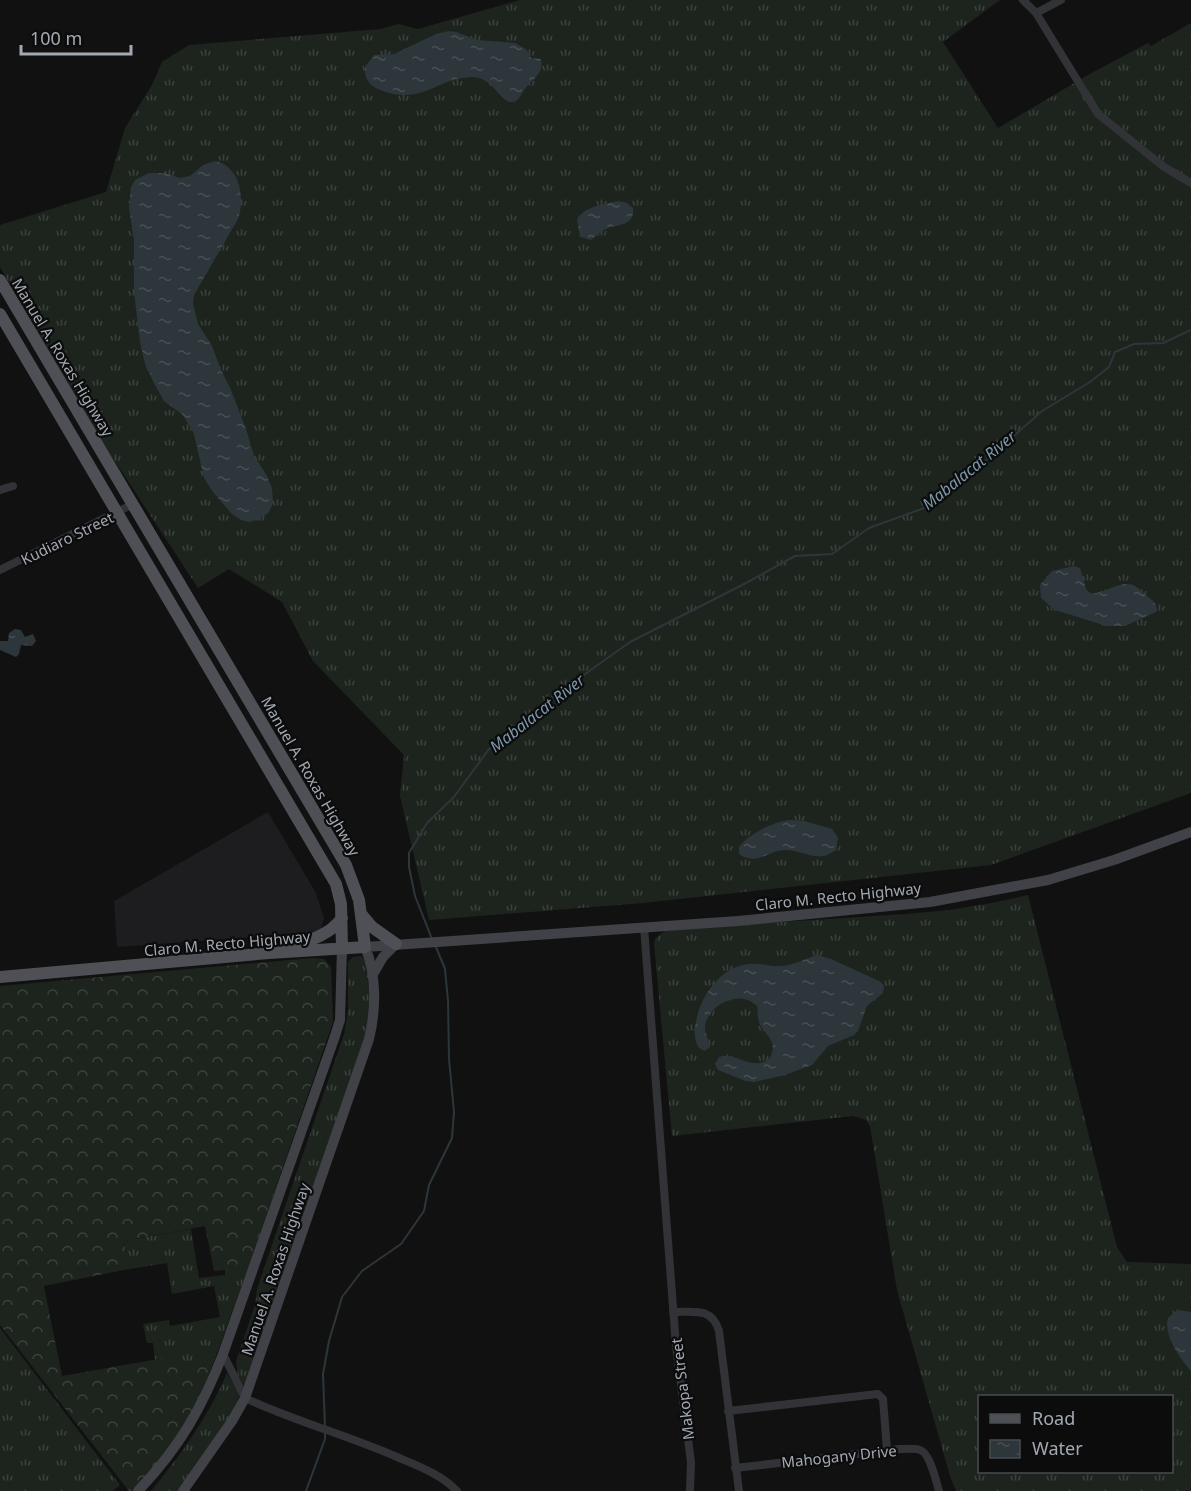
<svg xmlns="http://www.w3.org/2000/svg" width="1191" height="1491" font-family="'Noto Sans',sans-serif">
	<defs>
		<pattern id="grass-tufts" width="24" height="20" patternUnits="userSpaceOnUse" patternTransform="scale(1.5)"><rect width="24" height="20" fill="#1d241e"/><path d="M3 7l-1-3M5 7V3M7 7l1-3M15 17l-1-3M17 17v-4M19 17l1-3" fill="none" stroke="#3b413c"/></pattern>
		<pattern id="forest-crowns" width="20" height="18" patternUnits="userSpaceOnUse" patternTransform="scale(1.5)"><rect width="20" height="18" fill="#1d241e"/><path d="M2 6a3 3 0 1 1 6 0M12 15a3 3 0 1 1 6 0" fill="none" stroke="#3b413c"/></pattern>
		<pattern id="water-ripples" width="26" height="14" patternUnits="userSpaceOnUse" patternTransform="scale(1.5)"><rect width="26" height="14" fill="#2d363b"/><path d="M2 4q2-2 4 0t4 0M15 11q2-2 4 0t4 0" fill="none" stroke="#485055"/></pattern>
	</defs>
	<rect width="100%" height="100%" fill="#111112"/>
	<!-- built -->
	<path fill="#1d1d1f" d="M268 812 316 893 324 918 321 929 309 933 117 947 114 901Z"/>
	<!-- grass -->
	<path fill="url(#grass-tufts)" fill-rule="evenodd" d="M520 0H1000L943 42 998 128 1088 75 1148 43 1151 46 1191 23V793L991 865 643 903 429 920 400 796 404 755 313 661 282 602 229 569 198 588 97 434 0 267V225L106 192 125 128 152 85 162 62 189 45 381 29 398 24 418 29Z
		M1028 895 1117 1247 1127 1262 1191 1264V1491H956L950 1476 897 1290 870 1126 866 1120 853 1116 672 1136 654 944C657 934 662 932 672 929L906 914 950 910 997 902ZM980 1396H1172V1472H980Z
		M361 956 365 961 370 997V1022L245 1387 238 1376 236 1361 255 1305 257 1289 344 1034 348 1010V962L353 957Z
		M191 1229 199 1278 225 1275V1269L248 1268 212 1367 164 1359 155 1360 153 1343H147L143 1324 169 1320 170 1326 220 1317 214 1286 172 1294 167 1263 129 1269 124 1241Z
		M0 1328 120 1485 113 1491H0Z
		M227 1373 240 1395 224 1427 180 1491H151C181 1455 208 1417 227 1373Z"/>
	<!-- forest -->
	<path fill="url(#forest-crowns)" d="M313 958 324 959 331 967 333 1022 248 1268 214 1271 205 1226 124 1241 129 1269 44 1286 62 1376 164 1358 212 1367C194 1413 168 1456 132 1491H129L0 1325V986Z"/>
	<!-- water -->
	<path fill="url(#water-ripples)" d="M449 31 456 32 477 40 515 43 527 50 531 58 541 59C544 75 532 79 524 90 521 94 519 102 512 102 499 102 493 76 471 77 434 79 421 107 378 89 369 85 364 77 365 67L374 55 394 54 436 34Z
		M215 161C241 167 245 199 238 219L194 295 193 303 198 324 212 346 221 370 231 390 246 429 254 456 266 474 272 488 273 503 269 512 261 518 250 522 241 520 231 513 213 492 204 478 194 434 183 415 164 401 155 385 145 364 140 342 134 292V240L129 208 131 187 135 180 149 173H164L180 178 190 176 203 165Z
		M619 201 627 203 633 208C635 225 620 224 608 228 601 231 596 236 591 240L580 237 577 220C584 206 605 204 619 201Z
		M1074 566 1080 568 1086 589 1090 593C1105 595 1118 580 1133 585 1138 587 1143 593 1148 597 1155 602 1157 604 1156 612L1125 626H1107L1055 610 1041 598 1040 585 1052 571Z
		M15 629 21 630 25 637 33 634 36 641 32 646 21 645 19 654 16 657 0 650V641H8L9 633Z
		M791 820 804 821 832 829 838 838 836 849C820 865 804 850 786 850 769 849 758 867 739 854V847C748 834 775 821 791 820Z
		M817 955 831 959 879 981 884 985 883 993 867 1006 858 1031 854 1035 828 1046 812 1065 785 1075 754 1082 746 1081 718 1070 715 1064 719 1057C737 1051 752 1073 770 1058 779 1039 764 1036 759 1022 757 1017 758 1011 757 1006 740 989 710 1003 705 1025 704 1033 709 1039 710 1047L705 1051 699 1048C692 1037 695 1024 698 1013 705 990 724 966 749 964 760 963 770 967 781 966 793 965 805 959 817 955Z
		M1177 1310 1191 1312V1371C1180 1358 1163 1335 1168 1318Z"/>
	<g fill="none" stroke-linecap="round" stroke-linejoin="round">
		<!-- stream -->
		<path stroke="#2d363b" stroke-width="2" d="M432 939 415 896 409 867V853L427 823 454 797 489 749 521 728 550 699 630 642 746 583 795 556 832 554 869 528 927 507 973 472 1042 411 1090 382 1109 367 1115 352 1134 344 1163 343 1191 330
			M325 1427 323 1374 329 1341 342 1297 362 1271 401 1244 424 1211 429 1185 452 1138 454 1112 449 1059 448 1001 445 969 436 947
			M306 1491 325 1439V1433"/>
		<!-- minor -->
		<path stroke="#323337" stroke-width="8" d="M1023 0 1036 13 1098 114 1164 167 1191 183
			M1036 13 1061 0
			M0 490 13 486
			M0 570 133 504
			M644 927 676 1346 691 1462 690 1491
			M673 1312C694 1312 712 1307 719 1331L739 1491
			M223 1354 245 1398C294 1421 347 1435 397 1457 418 1466 441 1474 457 1491
			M728 1411 878 1394 883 1399 887 1450
			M735 1468 900 1449C906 1449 914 1448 920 1450 930 1453 936 1481 939 1491"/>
		<!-- secondary -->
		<path stroke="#404247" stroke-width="10" d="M372 976 383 957 396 944
			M138 1491C179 1448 202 1408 223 1354L335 1036 340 1020 342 948
			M183 1491 232 1421 245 1398 369 1039C376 1010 377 975 365 947L738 921 930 902 1048 880 1114 860 1191 832"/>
		<!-- primary -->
		<path stroke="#4e5055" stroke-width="12" d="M0 280 346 865 359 900 365 947 269 953 0 977
			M0 314 336 884 341 904 342 948
			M361 914 372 927 396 944
			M286 947C307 941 328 937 342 918"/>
	</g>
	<g text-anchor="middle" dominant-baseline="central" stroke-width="4.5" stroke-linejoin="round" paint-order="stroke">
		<!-- street labels -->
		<g font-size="15" fill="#a3a9b2" stroke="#0c0c0d">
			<text transform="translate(63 357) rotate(59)">Manuel A. Roxas Highway</text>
			<text transform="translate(67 538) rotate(-26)">Kudiaro Street</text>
			<text transform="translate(311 776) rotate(60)">Manuel A. Roxas Highway</text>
			<text transform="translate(838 896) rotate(-6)">Claro M. Recto Highway</text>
			<text transform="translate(227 943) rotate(-5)">Claro M. Recto Highway</text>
			<text transform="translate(275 1269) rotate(-71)">Manuel A. Roxas Highway</text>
			<text transform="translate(682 1389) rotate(-97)">Makopa Street</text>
			<text transform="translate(839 1456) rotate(-6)">Mahogany Drive</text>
		</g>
		<!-- water labels -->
		<g font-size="16" font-style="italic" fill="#7c99ab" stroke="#0c0c0d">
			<text transform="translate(969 470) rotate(-39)">Mabalacat River</text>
			<text transform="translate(537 713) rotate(-38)">Mabalacat River</text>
		</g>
	</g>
	<!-- legend -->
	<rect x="978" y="1395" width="195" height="78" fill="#0c0c0d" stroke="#484b4f" stroke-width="1.5"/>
	<rect x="990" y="1414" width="30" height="9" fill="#4e5055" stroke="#484b4f" stroke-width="1.5"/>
	<text x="1032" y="1425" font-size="18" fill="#a3a9b2">Road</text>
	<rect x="990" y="1440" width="30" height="18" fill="url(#water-ripples)" stroke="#484b4f" stroke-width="1.5"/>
	<text x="1032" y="1455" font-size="18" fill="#a3a9b2">Water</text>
	<!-- scale -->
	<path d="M21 45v9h110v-9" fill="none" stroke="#a3a9b2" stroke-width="3"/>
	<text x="30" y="45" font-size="18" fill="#a3a9b2" stroke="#0c0c0d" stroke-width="4.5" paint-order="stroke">100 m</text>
</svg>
